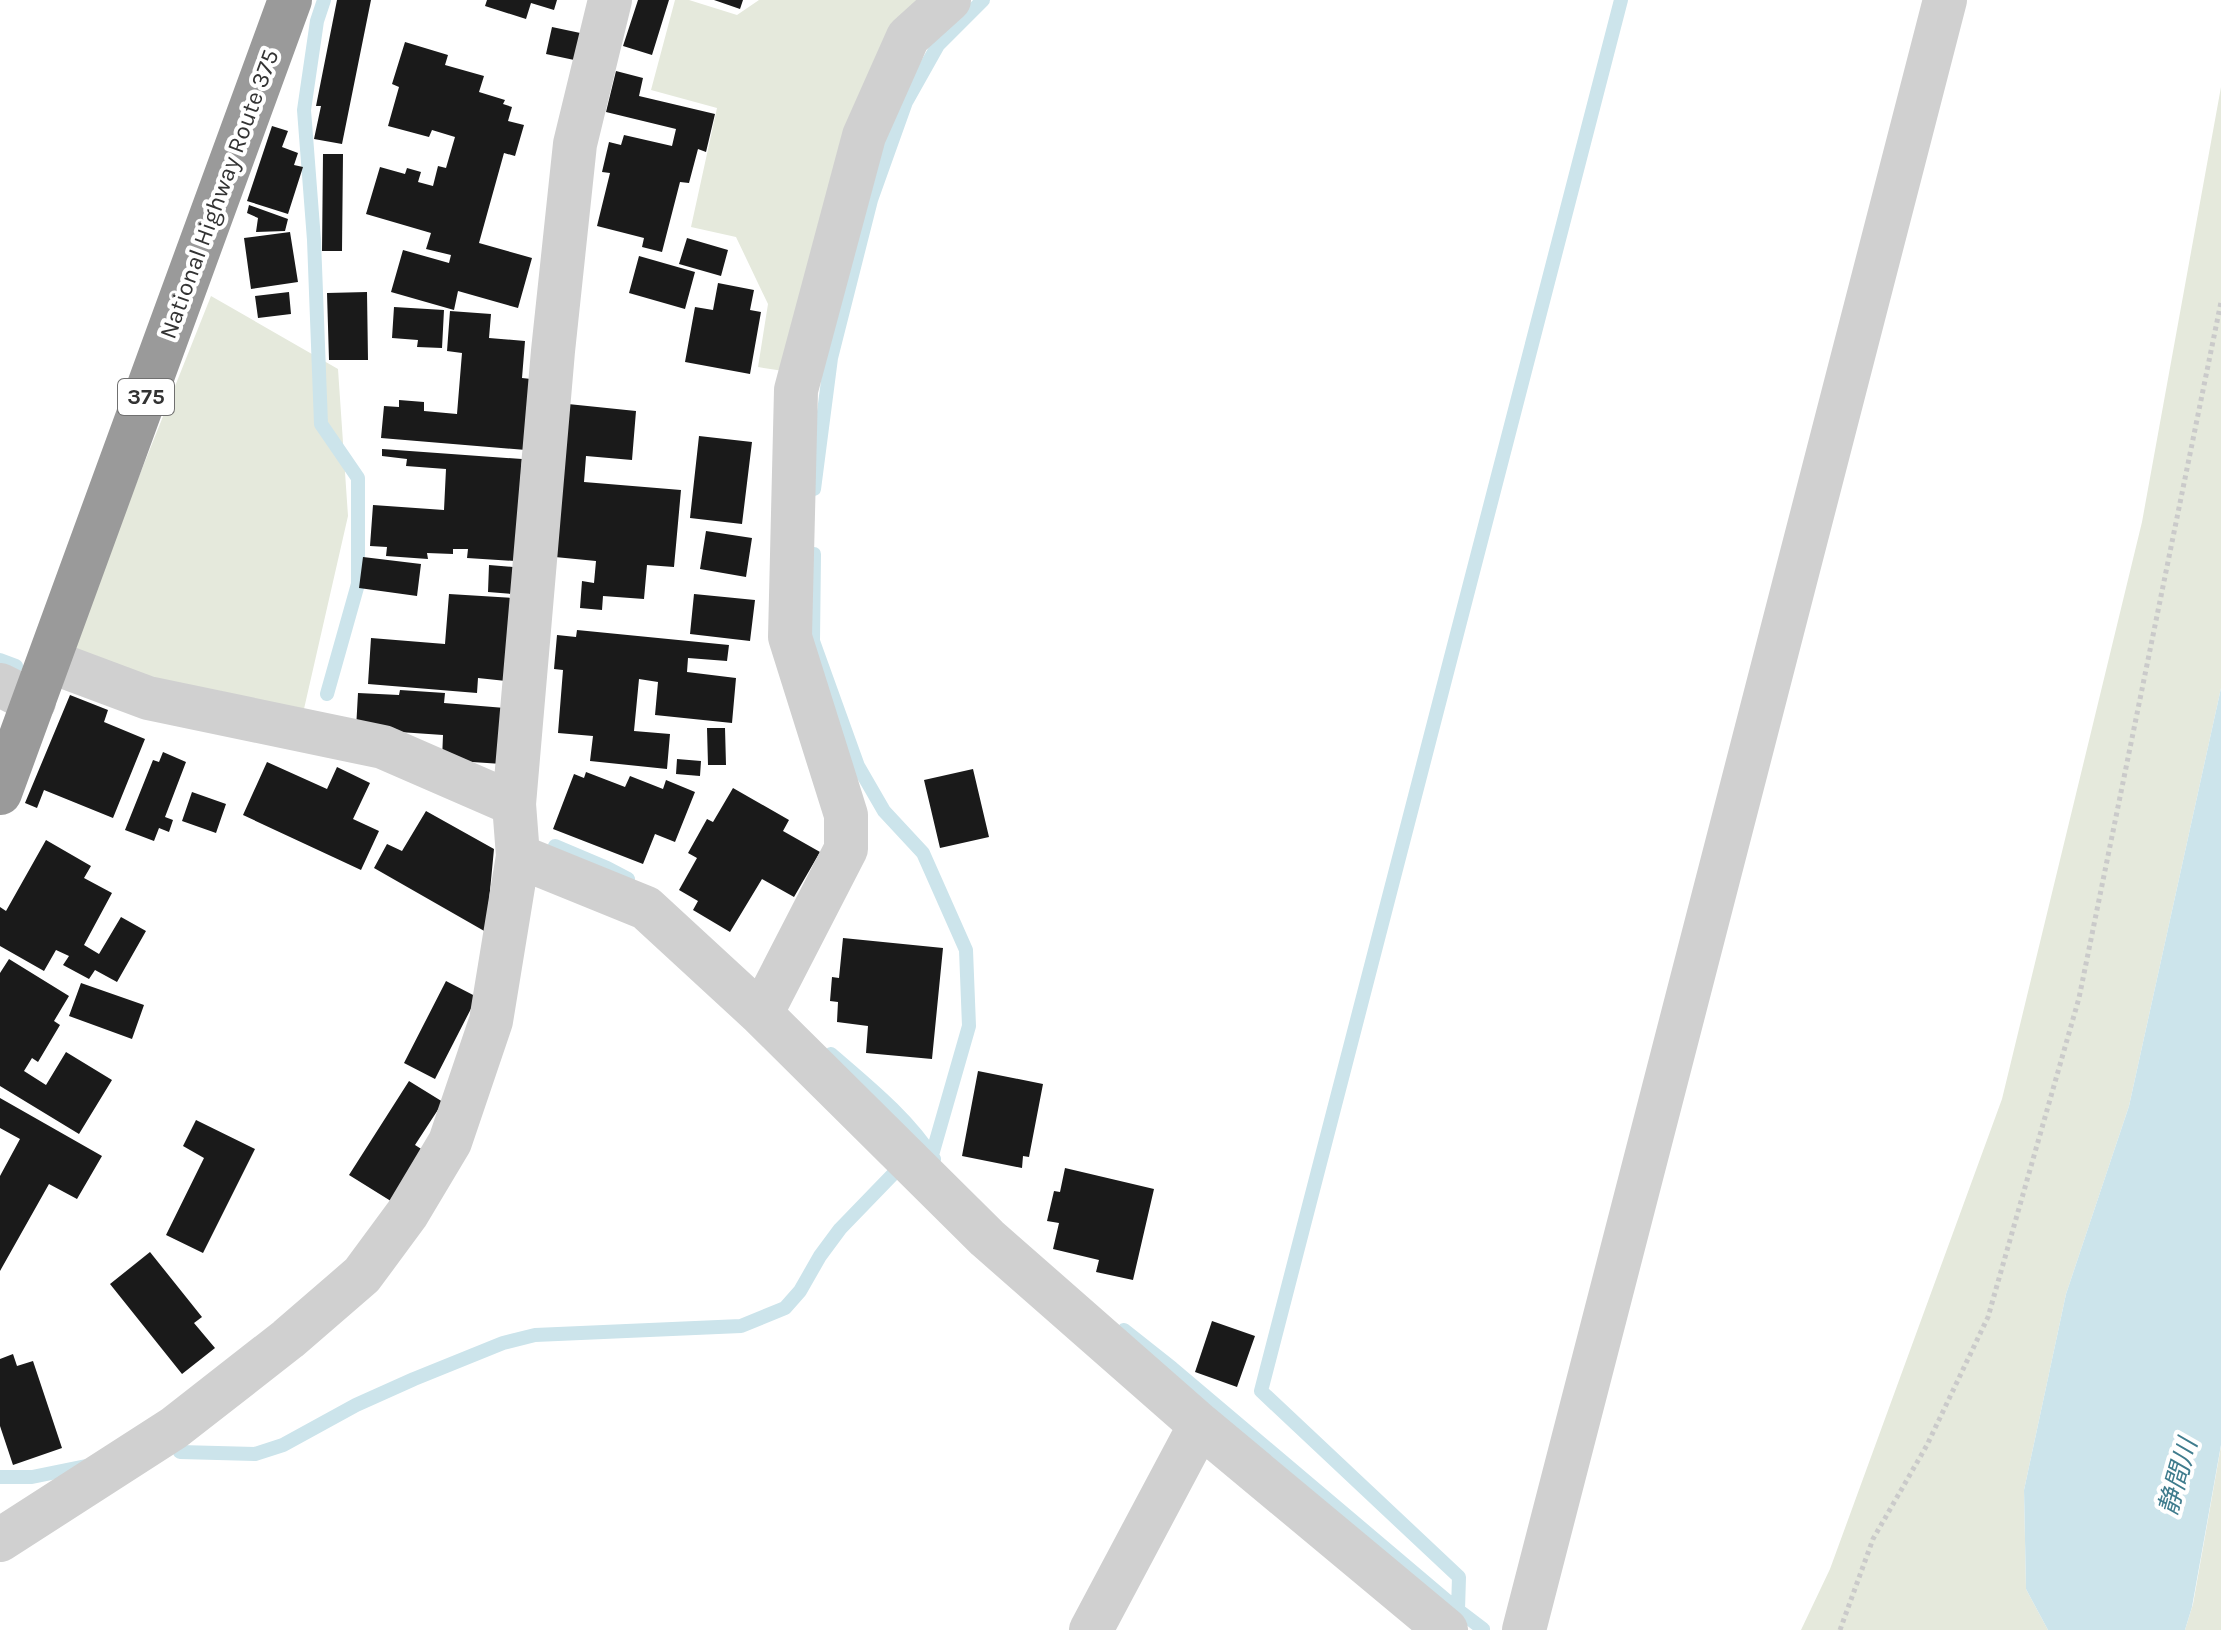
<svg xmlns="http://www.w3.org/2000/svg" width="2221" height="1630" font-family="Karla,'Noto Sans JP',sans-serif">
	<rect width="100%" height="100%" fill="#fff"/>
	<!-- green -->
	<path fill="#e5e9dc" d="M675 0H689L737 15 759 0H934L790 372 758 367 768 304 736 237 691 227 717 108 651 90Z
		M2221 87V688L2129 1106 2066 1294 2024 1490 2026 1589 2048 1630H1801L1830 1569 2002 1099 2142 522Z
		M211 296 338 369 348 516 301 722 67 657Z
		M2221 1446V1630H2185L2193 1604Z"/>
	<!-- water -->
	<path fill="#cce4eb" d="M2221 688V1445L2192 1607 2185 1630H2048L2026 1589 2024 1490 2066 1294 2129 1106Z"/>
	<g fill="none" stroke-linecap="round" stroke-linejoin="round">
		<!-- stream -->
		<path stroke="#cce4eb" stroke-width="14" d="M324 0 317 21 304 110 314 240 321 424 358 478V584L327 694
			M814 489 831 358 871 200 906 102 938 45 983 0
			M814 554 813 641 858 766 884 811 923 853 966 950 969 1026 932 1155 928 1156
			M0 660 16 666
			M555 846 607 868 628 879
			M831 1054C868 1086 908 1118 934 1159
			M1124 1330 1172 1368 1458 1610 1483 1629
			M180 1452 255 1454 283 1445 356 1405 414 1379 503 1343 535 1335 741 1326 785 1308 800 1291 820 1256 840 1229 899 1168
			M0 1477H32L86 1466
			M1458 1610 1459 1577 1261 1391 1621 0"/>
	</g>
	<!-- building -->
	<path fill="#1a1a1a" d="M337 0H371L342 144 314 139 321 106H316Z
		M487 0H557L554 10 531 3 526 19 485 6Z
		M638 0H669L652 55 623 46Z
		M714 0H743L740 9Z
		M552 27 585 34 579 61 546 54Z
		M405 42 448 55 445 65 484 76 479 92 505 100 503 104 512 107 508 121 524 125 515 156 504 153 479 243 532 258 518 308 458 291 454 310 391 292 403 250 449 263 451 255 426 249 431 233 366 214 380 167 405 174 407 168 421 172 418 182 433 186 438 166 446 168 455 137 432 130 429 137 388 126 399 87 392 84Z
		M616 71 643 78 639 96 715 114 706 152 698 149 689 183 680 182 662 252 642 247 644 238 597 226 610 173 602 172 609 142 621 145 624 135 672 146 676 129 606 112Z
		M272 126 288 131 282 147 298 153 294 165 303 167 288 214 247 201Z
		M323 154H343L342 251H322Z
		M249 205 288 219 285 231 256 232 258 218 247 213Z
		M290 232 298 282 251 289 244 238Z
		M687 238 728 250 721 276 679 264Z
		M639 256 695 272 685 309 629 293Z
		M718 283 754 290 750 310 761 312 750 374 685 362 695 307 713 310Z
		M289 292 291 314 258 318 255 296Z
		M367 292 368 360H329L327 293Z
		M394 307 444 310 442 348 417 347 418 340 392 338Z
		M450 311 491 314 489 338 525 341 522 378 531 379 526 450 381 438 384 406 399 407V400L424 402V411L457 414 462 353 447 351Z
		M568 404 636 411 632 460 586 456 584 482 681 490 674 567 647 565 644 599 603 596 602 610 580 608 582 581 594 583 596 561 555 557Z
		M699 436 752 442 742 524 690 518Z
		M382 449 522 459 515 561 467 558 468 549H453V554L427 553 428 559 386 556 387 547 370 546 373 505 444 510 446 469 406 466 407 459 382 456Z
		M706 531 752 538 746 577 700 569Z
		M363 557 421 564 417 596 359 588Z
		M489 565 513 567 512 594 488 592Z
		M449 594 512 598 506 681 478 678 477 693 368 684 371 638 445 644Z
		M694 594 755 600 750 641 690 634Z
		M577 630 729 645 727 661 688 658 687 672 736 678 732 723 655 715 658 682 639 679 634 731 670 734 667 769 590 761 593 736 558 733 563 670 554 669 557 635 576 637Z
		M400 690 445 693 444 703 505 708 502 764 442 760 443 735 356 729 358 693 399 695Z
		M70 695 108 710 104 722 145 739 113 818 44 790 37 808 25 803Z
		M707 728H725L726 765H708Z
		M163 752 186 762 165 817 173 820 169 832 159 828 154 841 125 830 153 760 159 762Z
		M677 759 701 761 700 776 676 774Z
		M267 762 327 789 337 767 370 783 353 819 379 831 361 870 243 815Z
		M973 769 989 837 940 848 924 780Z
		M586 772 625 787 630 776 663 789 666 780 695 792 675 842 655 834 643 864 553 829 574 774 584 778Z
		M733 788 789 820 783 831 820 852 794 897 762 879 730 932 693 910 698 901 679 890 697 858 688 853 707 819 713 822Z
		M192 792 226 804 216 833 182 821Z
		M426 811 494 849 486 932 374 868 387 844 402 851Z
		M46 840 91 866 84 878 112 893 84 945 99 954 121 917 146 931 117 982 95 970 89 979 63 965 69 956 56 950 44 971 0 946V907L6 911Z
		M843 938 943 948 932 1059 866 1053 868 1026 837 1022 838 1002 830 1001 832 977 839 978Z
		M9 959 69 996 54 1021 60 1025 38 1062 32 1058 24 1071 46 1085 66 1052 112 1080 79 1134 0 1086V973Z
		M446 981 477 997 435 1079 404 1063Z
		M81 983 144 1005 132 1039 69 1016Z
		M978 1071 1043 1084 1029 1157 1023 1156 1022 1168 962 1156Z
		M409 1081 443 1102 415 1145 426 1152 394 1203 349 1175Z
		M0 1098 102 1156 77 1199 49 1184 0 1271V1176L20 1139 0 1128Z
		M196 1120 255 1149 203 1253 166 1235 204 1158 183 1146Z
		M1065 1168 1154 1189 1133 1280 1096 1272 1099 1260 1053 1249 1059 1223 1047 1221 1054 1191 1060 1192Z
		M150 1252 202 1317 194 1323 215 1348 182 1374 110 1284Z
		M1212 1321 1255 1336 1237 1387 1195 1372Z
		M13 1354 17 1366 33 1361 62 1448 13 1465 0 1426V1359Z"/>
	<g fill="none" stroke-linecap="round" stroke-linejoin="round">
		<!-- path -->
		<path stroke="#cacaca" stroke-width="5" stroke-dasharray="4 4" stroke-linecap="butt" d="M1840 1630 1873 1539 1927 1445 1988 1317 2079 998 2221 302"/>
		<!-- minor -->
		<path stroke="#d0d0d0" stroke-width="44" d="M49 661 148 698 383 747 514 804
			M0 685 34 702
			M518 856 646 908 761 1014 987 1238 1200 1425 1446 1630
			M761 1014 846 849V815L790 637 796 390 864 136 908 37 949 0
			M0 1540 174 1428 288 1339 362 1275 407 1214 450 1142 491 1021 518 856 514 804 553 351 575 144 610 0
			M1091 1630 1200 1425
			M1524 1630 1945 0"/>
		<!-- highway -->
		<path stroke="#9a9a9a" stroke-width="44" d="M0 793 290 0"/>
	</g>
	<g text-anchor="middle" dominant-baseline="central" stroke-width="8" stroke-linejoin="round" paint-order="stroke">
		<!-- shield labels -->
		<rect fill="#fff" stroke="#707070" stroke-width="2" x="118" y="379" width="56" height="36" rx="6"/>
		<g font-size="22" font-weight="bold" fill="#333">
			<text x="146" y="397">375</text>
		</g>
		<!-- street labels -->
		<g font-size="24" fill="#333" stroke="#fff">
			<text transform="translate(219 194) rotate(-70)">National Highway Route 375</text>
		</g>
		<!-- water labels -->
		<g font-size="26" font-style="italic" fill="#3f7c8d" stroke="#fff">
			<text transform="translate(2178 1477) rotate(-74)">静間川</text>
		</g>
	</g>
</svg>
